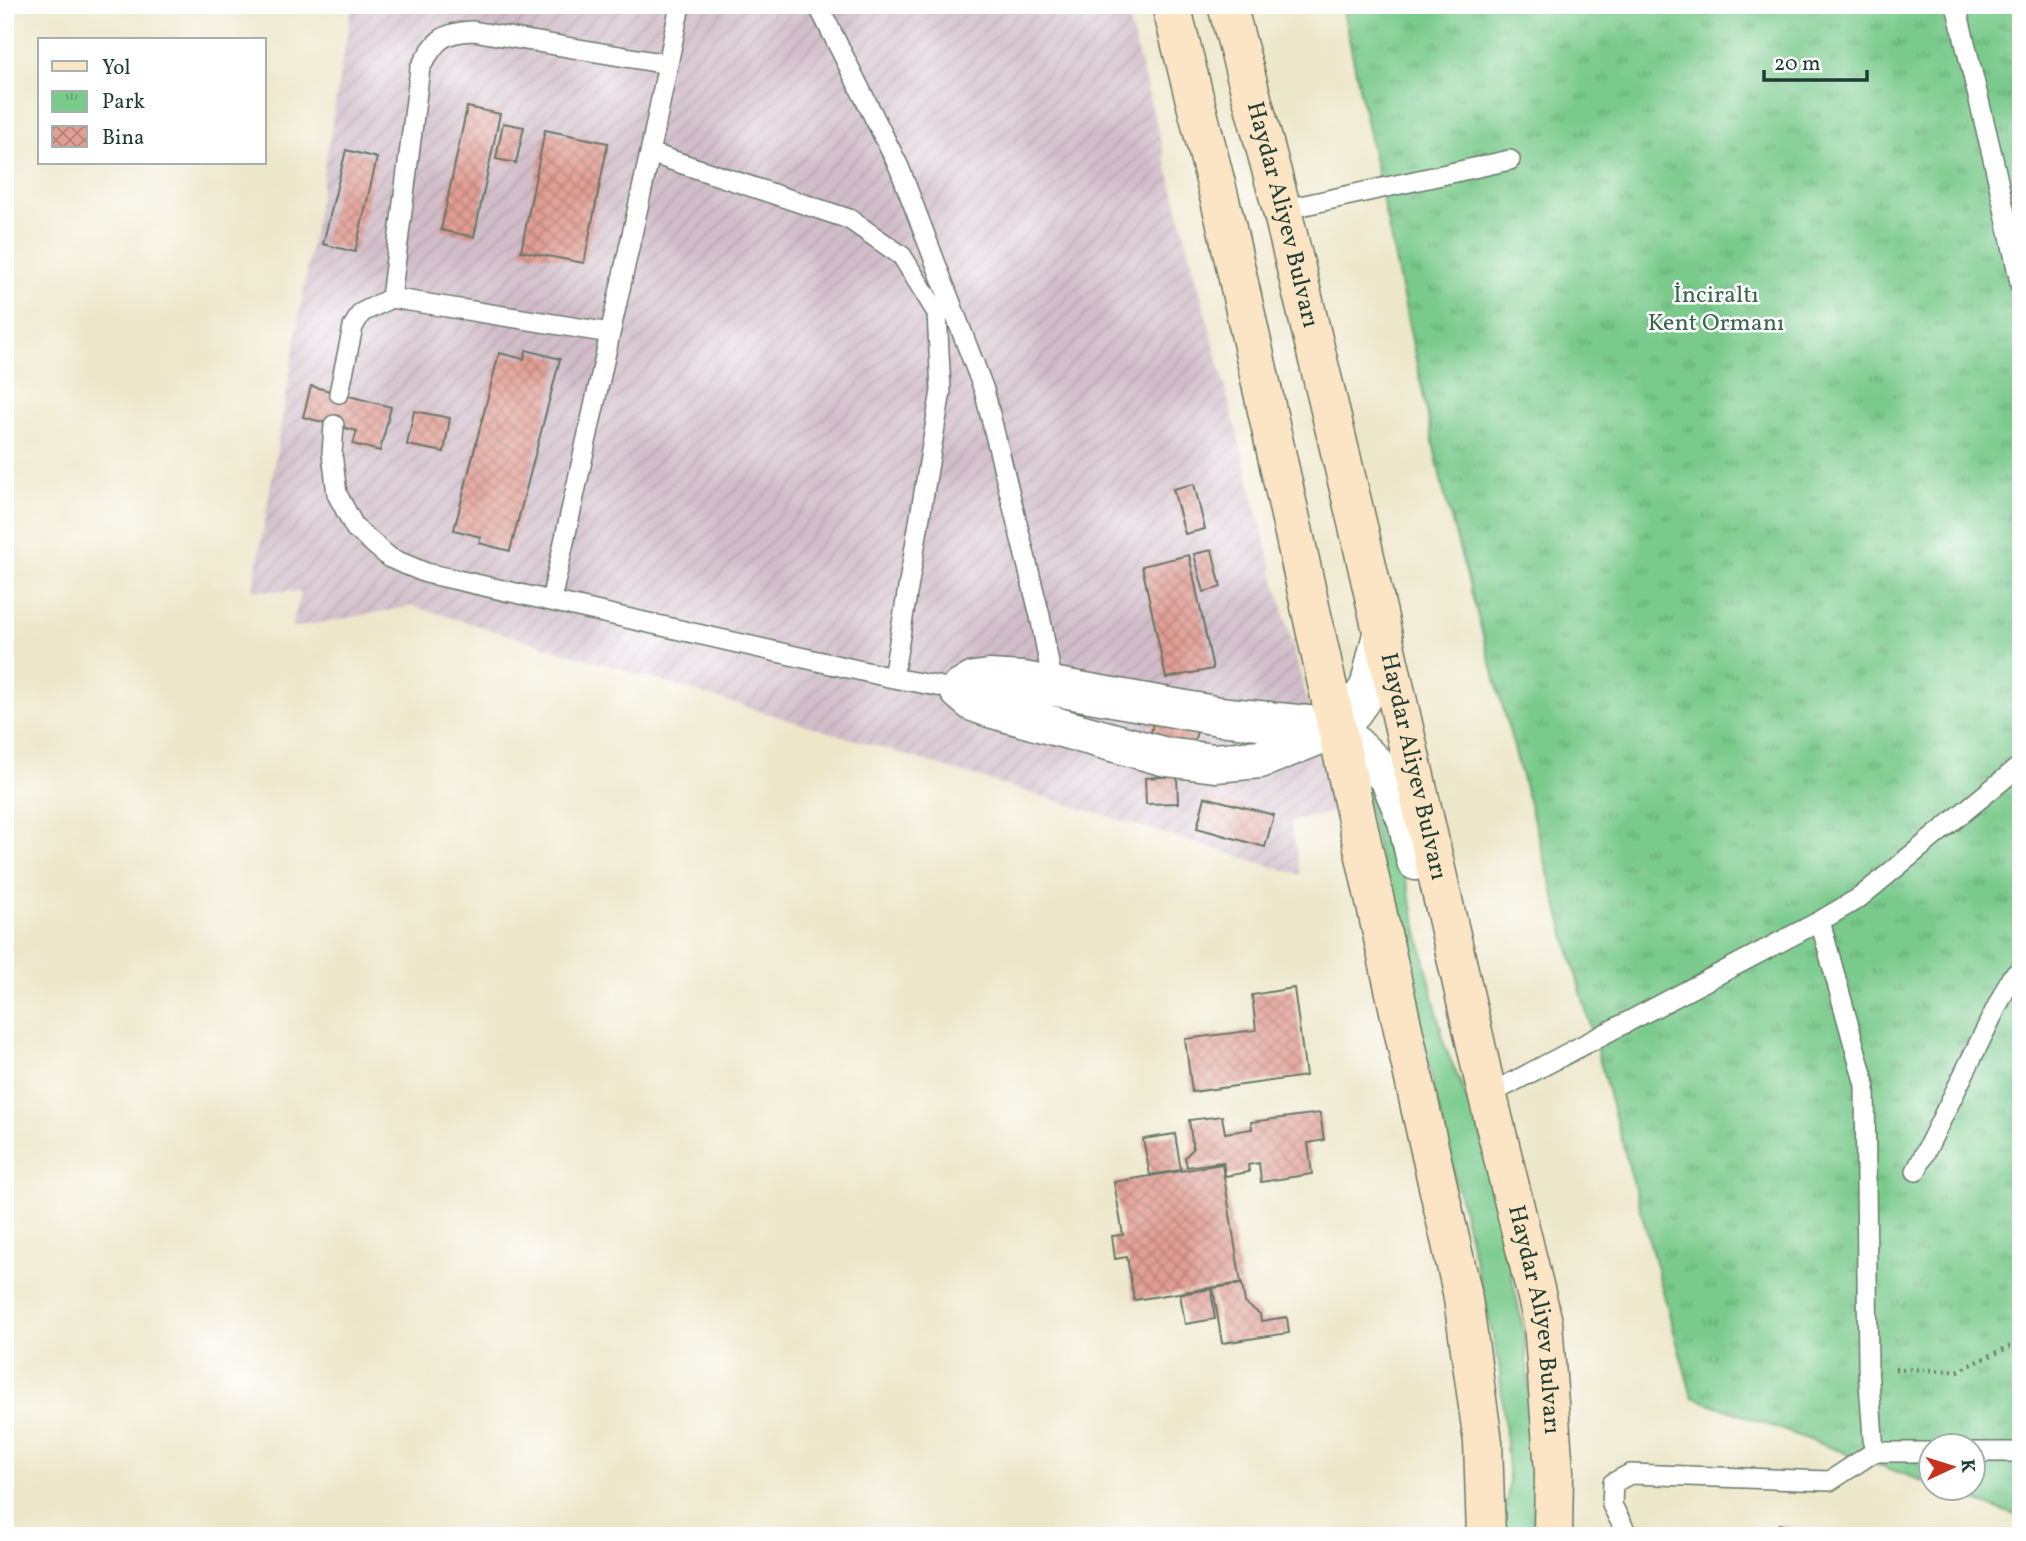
<svg xmlns="http://www.w3.org/2000/svg" width="2026" height="1541" font-family="Vollkorn,serif">
	<defs>
		<pattern id="industrial-furrows" width="10" height="10" patternUnits="userSpaceOnUse" patternTransform="scale(1.75)"><rect width="10" height="10" fill="#d1bdc9"/><path d="M-1 1l2-2M0 10L10 0M9 11l2-2" fill="none" stroke="#b3a3ad"/></pattern>
		<pattern id="park-tufts" width="24" height="20" patternUnits="userSpaceOnUse" patternTransform="scale(1.75)"><rect width="24" height="20" fill="#79ca8b"/><path d="M3 7l-1-3M5 7V3M7 7l1-3M15 17l-1-3M17 17v-4M19 17l1-3" fill="none" stroke="#63a572"/></pattern>
		<pattern id="building-cross-hatch" width="8" height="8" patternUnits="userSpaceOnUse" patternTransform="scale(1.75)"><rect width="8" height="8" fill="#e29e94"/><path d="M0 0l8 8M0 8l8-8" fill="none" stroke="#b7827a"/></pattern>
	</defs>
	<rect width="100%" height="100%" fill="#fff"/>
	<filter id="ink" filterUnits="userSpaceOnUse"><feTurbulence type="fractalNoise" baseFrequency=".0143" numOctaves="2"/><feDisplacementMap in="SourceGraphic" scale="14" xChannelSelector="R" yChannelSelector="G"/><feConvolveMatrix kernelMatrix="1 2 1 2 8 2 1 2 1" color-interpolation-filters="sRGB"/></filter>
	<filter id="wash" filterUnits="userSpaceOnUse"><feTurbulence type="fractalNoise" baseFrequency=".00686" numOctaves="4" result="noise"/><feDisplacementMap in="SourceGraphic" scale="28" xChannelSelector="R" yChannelSelector="G"/><feGaussianBlur stdDeviation="1.57" result="paint"/><feColorMatrix in="noise" values="0 0 0 0 0 0 0 0 0 0 0 0 0 0 0 0 0 1.4 0 .05"/><feComposite in="paint" operator="in"/></filter>
	<g filter="url(#wash)">
		<rect width="100%" height="100%" fill="#ede7ca"/>
		<!-- industrial -->
		<path fill="url(#industrial-furrows)" d="M352 5H1125L1336 812 1290 821 1301 875 413 606 292 628 301 592 253 590Z"/>
		<!-- grass -->
		<path fill="#79ca8b" stroke="#4c8460" stroke-width="2" d="M1362 782 1387 799 1445 1047 1478 1124 1524 1332 1537 1474 1532 1536H1503L1509 1480 1499 1363Z"/>
		<!-- park -->
		<path fill="url(#park-tufts)" stroke="#4c8460" stroke-width="2" d="M1342 5H2021V1517L1943 1489 1974 1488V1446H1932L1931 1484 1692 1397 1443 489Z"/>
		<g id="blocks">
			<!-- building -->
			<path fill="url(#building-cross-hatch)" d="M467 107 500 114 474 237 441 230Z
				M503 123 524 127 516 163 496 159Z
				M545 130 608 143 584 263 521 251Z
				M346 150 377 158 355 252 323 244Z
				M526 350 560 359 510 551 479 543 481 537 454 530 499 353 524 359Z
				M311 386 391 407 380 451 353 444 357 431 303 417Z
				M414 411 450 418 444 452 407 445Z
				M1194 484 1205 529 1185 534 1173 489Z
				M1212 550 1221 587 1204 592 1194 554Z
				M1189 555 1213 669 1166 678 1142 566Z
				M1154 718 1198 727 1193 747 1150 738Z
				M1177 776 1178 803 1146 804 1145 778Z
				M1205 797 1274 815 1265 847 1197 828Z
				M1294 988 1306 1076 1192 1092 1185 1039 1256 1030 1252 995Z
				M1320 1113 1324 1140 1308 1143 1312 1174 1261 1182 1259 1163 1248 1165 1249 1172 1225 1176 1223 1162 1187 1167 1185 1157 1193 1149 1189 1120 1222 1116 1225 1133 1252 1129 1251 1122Z
				M1175 1134 1181 1170 1150 1175 1143 1139Z
				M1222 1164 1241 1283 1134 1300 1127 1257 1115 1259 1112 1236 1123 1235 1114 1182Z
				M1242 1284 1245 1303 1260 1314 1261 1321 1287 1317 1289 1333 1222 1343 1213 1288Z
				M1211 1289 1215 1319 1185 1324 1180 1294Z
				M1780 1524 1809 1536H1775Z"/>
		</g>
	</g>
	<g filter="url(#ink)">
		<use href="#blocks" fill-opacity="0" stroke="#677868" stroke-width="2"/>
		<g fill="none" stroke-linecap="round" stroke-linejoin="round">
			<!-- service casing -->
			<g stroke="#677868" stroke-width="22">
				<path id="service" d="M680 5 650 153 551 601 893 678 959 690
					M1956 5 1995 167 2021 287
					M820 9 899 167 984 390 1040 616 1054 690
					M650 153 849 219 902 256 937 313 941 391 893 678
					M1282 210 1510 160
					M391 298 610 333
					M339 393 353 327 361 313 391 298 420 68C435 42 441 32 473 31L667 64
					M334 425 332 453 337 494 355 528 390 558 426 573 551 601
					M1488 1095 1820 921 1859 898 2021 765
					M1916 1171 2011 978 2021 969
					M1874 1452H1932
					M1974 1452H2021
					M1625 1536 1626 1532 1612 1505 1613 1483 1630 1474 1830 1481 1874 1452 1868 1368 1865 1085 1820 921"/>
			</g>
			<!-- tertiary casing -->
			<g stroke="#677868" stroke-width="41">
				<path id="tertiary" d="M1382 634 1369 688 1347 719 1337 728 1260 759 1215 763 1166 757 993 709 973 702 959 690 974 681 989 679 1023 681 1219 716 1337 728 1389 778 1407 821 1416 861"/>
			</g>
			<!-- secondary casing -->
			<g stroke="#677868" stroke-width="41">
				<g id="secondary">
					<path d="M1171 5 1226 224 1421 1111 1462 1292 1483 1442 1486 1536"/>
					<path id="s1" d="M1227 5 1282 210 1361 539 1483 1076 1543 1322 1554 1472 1553 1536"/>
				</g>
			</g>
			<!-- path -->
			<path stroke="#677868" stroke-width="4.5" stroke-dasharray="2 5" stroke-linecap="butt" d="M1895 1369 1958 1371 2021 1341"/>
			<!-- service -->
			<use href="#service" stroke="#fff" stroke-width="19"/>
			<!-- tertiary -->
			<use href="#tertiary" stroke="#fff" stroke-width="38"/>
			<!-- secondary -->
			<use href="#secondary" stroke="#fce5c4" stroke-width="38"/>
		</g>
	</g>
	<g text-anchor="middle" dominant-baseline="central" stroke-width="5" stroke-linejoin="round" paint-order="stroke">
		<!-- street labels -->
		<g font-size="24" fill="#1f3d34" stroke="#fff">
			<text stroke="none"><textPath href="#s1" startOffset="217">Haydar Aliyev Bulvarı</textPath></text>
			<text stroke="none"><textPath href="#s1" startOffset="784">Haydar Aliyev Bulvarı</textPath></text>
			<text stroke="none"><textPath href="#s1" startOffset="1351">Haydar Aliyev Bulvarı</textPath></text>
		</g>
		<!-- park labels -->
		<g font-size="24" fill="#3a674e" stroke="#fff">
			<text x="1716" y="296">İnciraltı<tspan x="1716" dy="28">Kent Ormanı</tspan></text>
		</g>
	</g>
	<!-- margin -->
	<rect width="2026" height="1541" fill="none" stroke="#fff" stroke-width="28"/>
	<!-- legend -->
	<rect x="38" y="38" width="228" height="126" fill="#ffffff" stroke="#a5b1ae" stroke-width="2"/>
	<rect x="52" y="61" width="35" height="10" fill="#fce5c4" stroke="#a5b1ae" stroke-width="2"/>
	<text x="102" y="74" font-size="21" fill="#1f3d34">Yol</text>
	<rect x="52" y="91" width="35" height="21" fill="url(#park-tufts)" stroke="#a5b1ae" stroke-width="2"/>
	<text x="102" y="108" font-size="21" fill="#1f3d34">Park</text>
	<rect x="52" y="126" width="35" height="21" fill="url(#building-cross-hatch)" stroke="#a5b1ae" stroke-width="2"/>
	<text x="102" y="144" font-size="21" fill="#1f3d34">Bina</text>
	<!-- north arrow -->
	<g transform="translate(1952 1467) rotate(86)"><circle r="33" fill="#ffffff" stroke="#a5b1ae" stroke-width="2"/>
	<path d="M0-5L12 26L0 18L-12 26Z" fill="#c8321e"/>
	<text y="-10" font-size="19" font-weight="bold" text-anchor="middle" fill="#1f3d34">K</text>
	</g>
	<!-- scale -->
	<path d="M1764 70v10h103v-10" fill="none" stroke="#1f3d34" stroke-width="3.5"/>
	<text x="1774" y="70" font-size="21" fill="#1f3d34" stroke="#ffffff" stroke-width="5" paint-order="stroke">20 m</text>
</svg>
